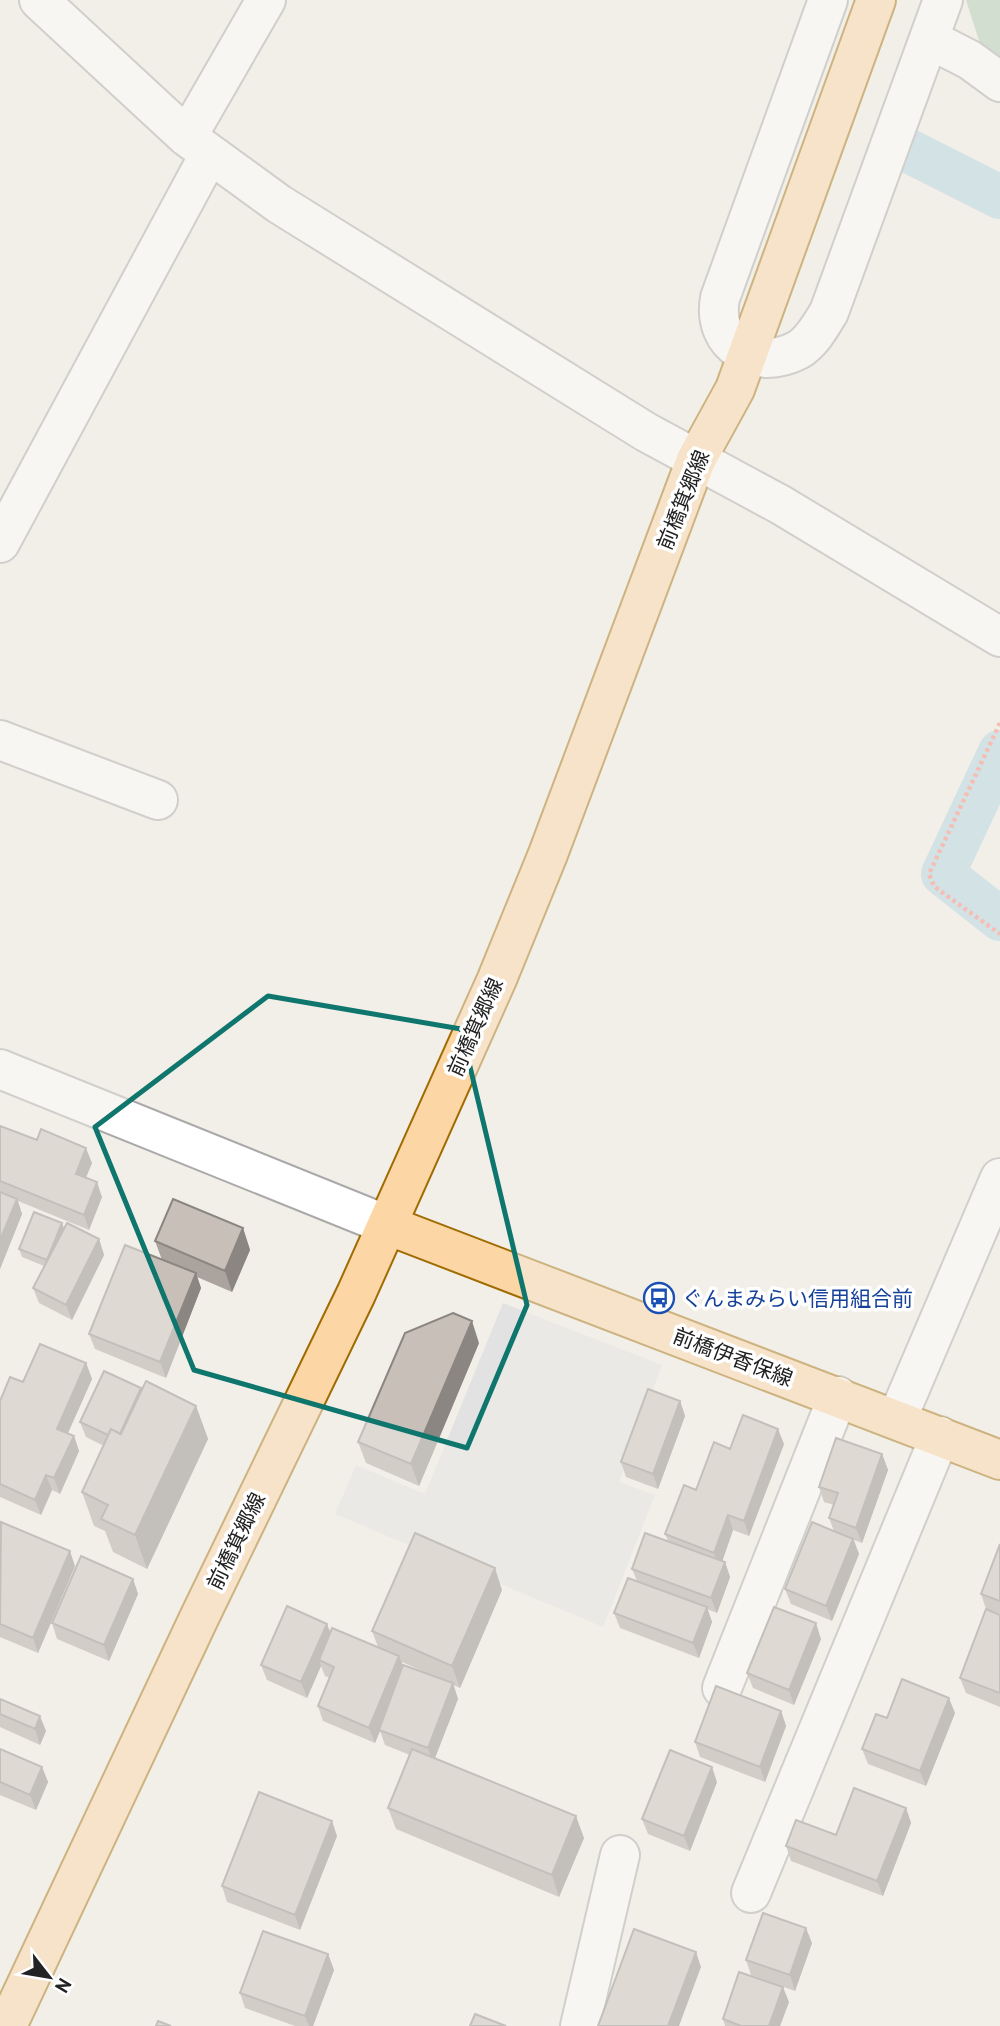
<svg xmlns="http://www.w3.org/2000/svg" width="1000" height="2026" font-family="'PT Sans','Noto Sans JP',sans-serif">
	<rect width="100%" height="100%" fill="#f2efe9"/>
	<!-- cemetery -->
	<path fill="#aacbaf" d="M966 0H1000V60L981 47Z"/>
	<!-- parking -->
	<path fill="#e2e2e2" d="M503 1303 662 1365 619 1482 655 1495 603 1627 335 1514 356 1465 425 1494Z"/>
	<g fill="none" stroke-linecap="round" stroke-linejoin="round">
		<!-- canal -->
		<path stroke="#aad3df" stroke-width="44" d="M903 148 1000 197
			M1000 752 943 874 1000 919"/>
		<!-- minor casing -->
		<g stroke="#a9a9a9" stroke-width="42">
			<path id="minor" d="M39 0 187 137 279 204 646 432 781 505 1000 637
				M828 0 720 298C711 346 757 372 798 350 812 342 821 325 829 312L943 0
				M929 39 970 60 1000 82
				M187 137 266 0
				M0 543 209 155
				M0 740 158 800
				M0 1069 387 1225
				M897 1419 1000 1178
				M722 1688 838 1396
				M751 1893 940 1436
				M580 2026 620 1855"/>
		</g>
		<!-- major casing -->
		<g stroke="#a06b00" stroke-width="42">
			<path id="major" d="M387 1225 1000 1460
				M7 2026 199 1618 356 1294 497 979 548 854 696 460 735 389 876 0"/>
		</g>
		<!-- path -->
		<path stroke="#fa8072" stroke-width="4.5" stroke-dasharray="3.5 3.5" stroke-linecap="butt" d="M1000 723 929 874 934 886 943 893 1000 934"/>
		<!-- minor -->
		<use href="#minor" stroke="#fff" stroke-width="38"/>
		<!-- major -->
		<use href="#major" stroke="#fcd6a4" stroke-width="38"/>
	</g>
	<!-- wall -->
	<path fill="#aba49e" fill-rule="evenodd" d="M0 1126 92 1163 86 1178 102 1197 89 1230 18 1201 22 1214 0 1269Z
		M64 1228 99 1239 104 1255 72 1320 39 1303 33 1288 44 1266 22 1257 19 1249Z
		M243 1228 250 1250 232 1292 197 1277 201 1288 166 1378 95 1349 89 1334 162 1260 155 1241Z
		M479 1343 419 1486 366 1463 358 1442Z
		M86 1363 92 1379 68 1433 74 1436 79 1451 60 1494 52 1490 41 1515 0 1497V1401L23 1382Z
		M141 1388 142 1390 196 1406 208 1439 147 1569 113 1552 105 1531 94 1526 82 1492 104 1446 86 1437 80 1422Z
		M680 1401 685 1416 658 1489 626 1477 621 1462Z
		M784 1444 749 1536 733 1530 722 1561 725 1562 730 1577 717 1613 707 1609 712 1622 699 1658 620 1628 614 1613 637 1581 632 1569 668 1541 665 1534 696 1490Z
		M882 1454 888 1470 862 1543 854 1540 859 1554 832 1621 791 1604 785 1589 834 1531 829 1518 834 1505 824 1502 819 1487Z
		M0 1524 75 1566 38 1653 0 1637Z
		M1000 1544V1614L986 1609 981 1594Z
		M133 1579 138 1594 109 1661 57 1639 52 1623Z
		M502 1590 460 1688 453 1685 458 1699 435 1758 584 1838 559 1897 396 1829 388 1808 410 1755 385 1745 380 1731 375 1743 323 1721 318 1706 330 1678 325 1676 321 1666 307 1698 267 1680 261 1665 330 1633 378 1647 372 1631ZM402 1662 433 1676 403 1666Z
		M1000 1615V1707L966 1693 960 1678Z
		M821 1639 794 1705 753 1688 747 1673Z
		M0 1699 46 1731 40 1745 0 1727Z
		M781 1711 786 1726 765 1782 700 1757 695 1742Z
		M955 1713 926 1786 868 1764 862 1749 887 1718Z
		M0 1749 42 1767 48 1782 36 1810 0 1795Z
		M717 1782 690 1851 648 1834 642 1819Z
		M906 1808 911 1823 883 1896 791 1861 786 1846 836 1835Z
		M337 1836 300 1930 227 1902 222 1886Z
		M812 1943 795 1991 751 1975 746 1960Z
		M328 1954 334 1970 313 2026H295L245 2008 240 1993Z
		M789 2002 780 2026H725L723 2019Z"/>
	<!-- shaded-wall -->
	<path fill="#8b8681" d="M86 1148 92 1163 81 1189 76 1174Z
		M97 1182 102 1197 89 1230 84 1215Z
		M17 1199 22 1214 0 1269V1240Z
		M62 1223 65 1231 47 1260Z
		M243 1228 250 1250 232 1292 225 1271Z
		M99 1239 104 1255 72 1320 66 1305Z
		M196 1273 201 1288 166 1378 160 1362Z
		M472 1321 479 1343 419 1486 411 1464Z
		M86 1363 92 1379 63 1444 57 1429Z
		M680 1401 685 1416 658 1489 653 1474Z
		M196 1406 208 1439 147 1569 135 1535Z
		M778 1429 784 1444 749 1536 744 1521Z
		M74 1436 79 1451 60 1494 54 1478Z
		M882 1454 888 1470 862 1543 856 1528Z
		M46 1475 52 1490 41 1515 35 1500Z
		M728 1515 733 1530 720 1568 714 1553Z
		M853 1539 859 1554 832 1621 826 1606Z
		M70 1551 75 1566 38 1653 33 1638Z
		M725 1562 730 1577 717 1613 711 1598Z
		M495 1568 502 1590 460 1688 452 1666Z
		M133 1579 138 1594 109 1661 104 1645Z
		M707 1607 712 1622 699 1658 693 1643Z
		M816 1623 821 1639 794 1705 789 1690Z
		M327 1624 333 1639 319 1660 321 1666 307 1698 301 1682Z
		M399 1656 405 1671 375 1743 369 1728Z
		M453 1683 458 1699 433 1763 428 1748Z
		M949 1698 955 1713 926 1786 920 1771Z
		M781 1711 786 1726 765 1782 760 1767Z
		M40 1716 46 1731 40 1745 35 1729Z
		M42 1767 48 1782 36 1810 30 1795Z
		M712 1767 717 1782 690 1851 684 1836Z
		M906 1808 911 1823 883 1896 877 1881Z
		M576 1816 584 1838 559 1897 552 1875Z
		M332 1821 337 1836 300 1930 295 1915Z
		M806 1928 812 1943 795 1991 790 1975Z
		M696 1952 701 1967 679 2026H668Z
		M328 1954 334 1970 313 2026H309L305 2016Z
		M783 1987 789 2002 780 2026H769Z"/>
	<!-- building -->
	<path fill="#c7bfb8" stroke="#8b8681" stroke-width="2" d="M0 1126 37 1140 41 1129 86 1148 76 1174 97 1182 84 1215 0 1181Z
		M0 1192 17 1199 0 1240Z
		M173 1199 243 1228 225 1271 155 1241Z
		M34 1212 62 1223 47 1260 19 1249Z
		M67 1223 99 1239 66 1305 33 1288Z
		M125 1245 196 1273 160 1362 89 1334Z
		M453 1313 472 1321 411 1464 358 1442 405 1333Z
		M40 1344 86 1363 57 1429 74 1436 54 1478 46 1475 35 1500 0 1484V1401L10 1377 23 1382Z
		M104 1371 141 1388 120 1434 111 1429 108 1435 80 1422Z
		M146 1381 196 1406 135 1535 101 1519 108 1505 82 1492 111 1429 121 1434Z
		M648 1389 680 1401 653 1474 621 1462Z
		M743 1415 778 1429 744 1521 728 1515 714 1553 665 1534 684 1485 696 1490 714 1442 730 1449Z
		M836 1438 882 1454 856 1528 829 1518 838 1493 819 1487Z
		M1 1522 70 1551 33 1638 0 1624Z
		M812 1522 853 1539 826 1606 785 1589Z
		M415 1533 495 1568 452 1666 372 1631Z
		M645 1533 725 1562 711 1598 632 1569Z
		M1000 1544V1601L981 1594Z
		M81 1556 133 1579 104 1645 52 1623Z
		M628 1578 707 1607 693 1643 614 1613Z
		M287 1606 327 1624 301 1682 261 1665Z
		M774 1607 816 1623 789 1690 747 1673Z
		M986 1609 1000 1615V1693L960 1678Z
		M332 1628 399 1656 369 1728 318 1706 334 1667 319 1660Z
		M403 1665 453 1683 428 1748 379 1730Z
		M902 1679 949 1698 920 1771 862 1749 876 1714 887 1718Z
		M716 1686 781 1711 760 1767 695 1742Z
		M0 1699 40 1716 35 1729 0 1714Z
		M0 1749 42 1767 30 1795 0 1782Z
		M412 1749 576 1816 552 1875 388 1808Z
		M670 1750 712 1767 684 1836 642 1819Z
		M854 1788 906 1808 877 1881 786 1846 796 1820 836 1835Z
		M259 1792 332 1821 295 1915 222 1886Z
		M763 1913 806 1928 790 1975 746 1960Z
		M634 1929 696 1952 668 2026H598Z
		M263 1931 328 1954 305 2016 240 1993Z
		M739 1972 783 1987 769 2026H741L723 2019Z
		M475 2014 506 2026H470Z
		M158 2021 171 2026H156Z"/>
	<!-- marked area -->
	<path d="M0 0H1000V2026H0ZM268 996 461 1029 527 1305 467 1448 194 1370 95 1127Z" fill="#f2efe9" fill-opacity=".55" fill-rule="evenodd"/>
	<path fill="none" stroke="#0f766e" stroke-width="5" stroke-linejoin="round" d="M268 996 461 1029 527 1305 467 1448 194 1370 95 1127Z"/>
	<!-- icons -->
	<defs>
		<g id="bus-ring" transform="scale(1.575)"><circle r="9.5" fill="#fff" stroke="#1a4fb4" stroke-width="1.5"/><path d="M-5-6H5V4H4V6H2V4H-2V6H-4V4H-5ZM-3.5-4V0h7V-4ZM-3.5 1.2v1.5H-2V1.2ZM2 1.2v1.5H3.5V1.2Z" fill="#1a4fb4"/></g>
	</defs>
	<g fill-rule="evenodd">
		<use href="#bus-ring" x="659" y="1298"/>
	</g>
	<g text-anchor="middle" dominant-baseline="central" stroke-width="7" stroke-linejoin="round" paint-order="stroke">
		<!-- street labels -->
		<g font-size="21" fill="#222" stroke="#fff">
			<text transform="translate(683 500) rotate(-68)">前橋箕郷線</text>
			<text transform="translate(475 1027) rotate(-66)">前橋箕郷線</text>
			<text transform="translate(733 1357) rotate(21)">前橋伊香保線</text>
			<text transform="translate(236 1541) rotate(-64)">前橋箕郷線</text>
		</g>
		<!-- transit labels -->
		<g font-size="21" fill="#164399" stroke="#fff" text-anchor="start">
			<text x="682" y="1298">ぐんまみらい信用組合前</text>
		</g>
	</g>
	<!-- north arrow -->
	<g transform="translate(49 1977) rotate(121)" stroke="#ffffff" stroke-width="5" paint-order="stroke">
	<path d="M0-5L12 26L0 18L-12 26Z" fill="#222222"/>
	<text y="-10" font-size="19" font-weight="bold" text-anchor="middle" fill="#222222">N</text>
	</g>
</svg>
